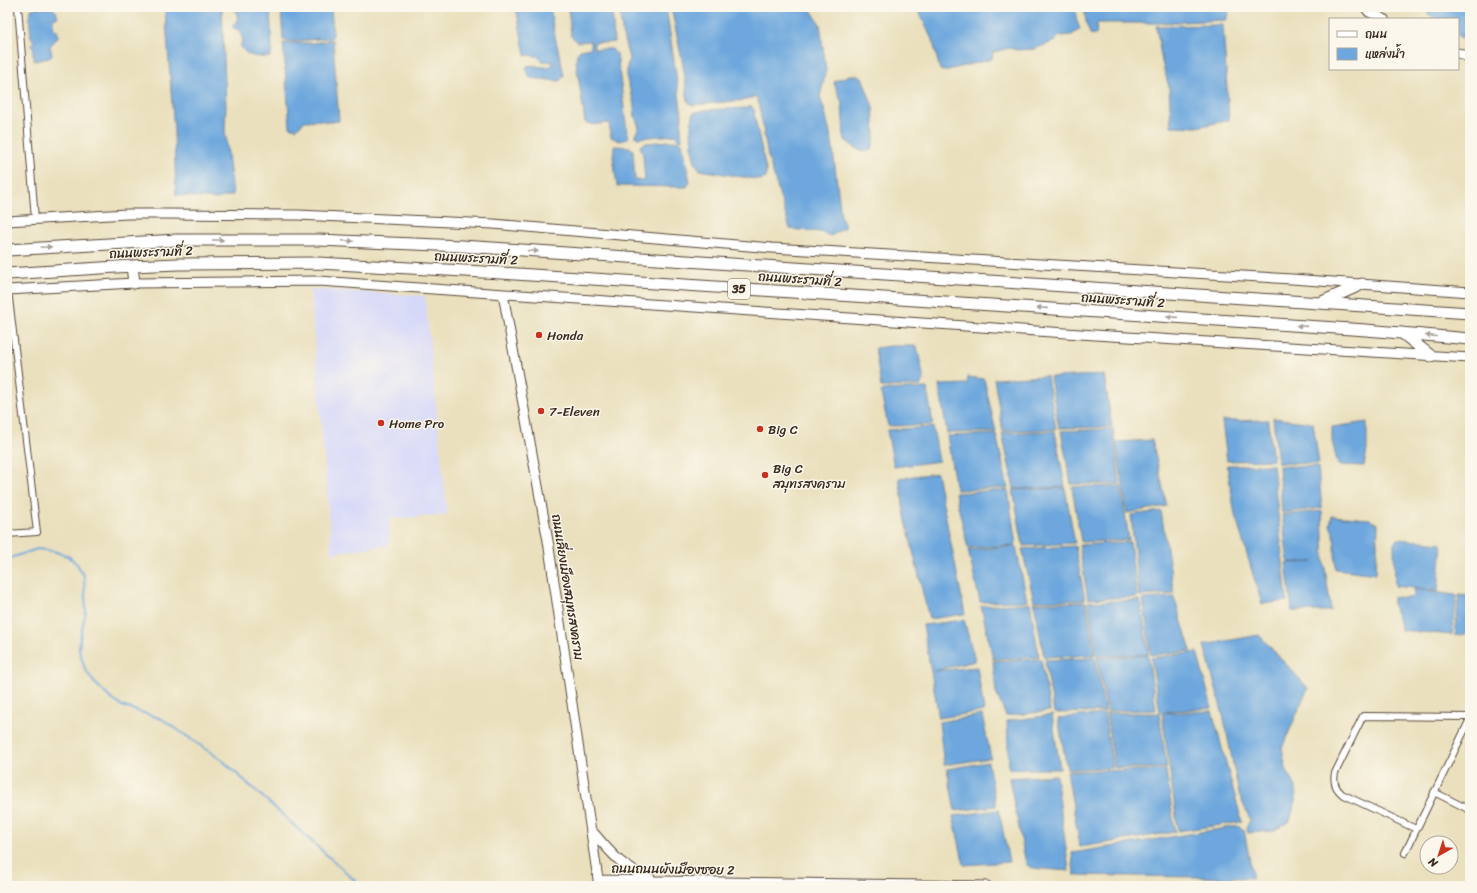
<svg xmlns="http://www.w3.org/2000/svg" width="1477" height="893" font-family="Sriracha,'Playpen Sans Thai',sans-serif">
	<rect width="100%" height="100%" fill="#fbf7ec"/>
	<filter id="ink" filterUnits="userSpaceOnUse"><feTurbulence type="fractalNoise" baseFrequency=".025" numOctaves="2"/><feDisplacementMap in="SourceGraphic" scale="8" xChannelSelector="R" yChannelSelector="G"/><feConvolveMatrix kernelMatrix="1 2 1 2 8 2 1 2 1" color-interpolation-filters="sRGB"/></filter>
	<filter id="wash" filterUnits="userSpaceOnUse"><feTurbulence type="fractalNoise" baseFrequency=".012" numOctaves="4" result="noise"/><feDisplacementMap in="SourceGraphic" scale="16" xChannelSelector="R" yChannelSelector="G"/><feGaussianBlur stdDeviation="0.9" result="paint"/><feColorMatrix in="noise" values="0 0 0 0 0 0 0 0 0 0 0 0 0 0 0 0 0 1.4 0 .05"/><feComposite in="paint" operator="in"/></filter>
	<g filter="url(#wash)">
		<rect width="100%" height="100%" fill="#eae0bd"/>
		<!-- built -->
		<path fill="#d5d8f9" d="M310 289 425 296 447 515 389 519V545L332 553Z"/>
		<!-- water -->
		<path fill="#6da7dd" stroke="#54687e" d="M42 7 52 8 56 11 58 17 53 19V29L57 30 58 37 50 46 52 55 49 58 34 61V55L32 53 34 49 31 46 34 41 31 37 29 16 31 13V9Z
			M165 7H222L226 107 225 130 233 195 216 199 176 195 174 132Z
			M235 7H270L272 52 270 57C256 57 247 58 240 45L243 41 240 31 232 27 238 20Z
			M281 7H331L333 35 330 39C315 37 297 44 283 40Z
			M516 7H550L554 32 564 75 560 81 530 78 526 71 527 66C537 64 542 70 553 65V62L542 61 537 56 525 55Z
			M568 7H612L614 42 606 43 596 42 594 44V49H612L617 54 628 139 620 141 611 137 609 123C600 123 592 127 585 122L576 61 577 54 580 50 591 48V41L577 42 571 36Z
			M619 7H666L682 115 681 129 682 140 677 139 676 135 637 138 635 135 639 127 635 116 633 99 627 80V67L629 58 623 36Z
			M671 7H807L811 10 820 24 826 71 820 97 825 112 832 142 841 216 845 227 831 236 820 232 790 229 768 157 759 106 756 96 746 100 693 105 688 102 683 65Z
			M917 7H1076V19L1080 29 1072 35 1059 36 1055 41 1034 49 1017 50 1009 48 993 52 992 59 944 71 940 70 933 42Z
			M1084 7H1224L1229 13 1226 20 1159 23H1097L1096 35 1090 34 1086 22Z
			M1430 7H1470V42L1458 36V19H1436L1428 14Z
			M1223 25 1229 120 1197 127 1171 126 1169 87 1162 62 1156 26Z
			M333 40 339 121 328 122 319 120 305 121 296 129 290 127 283 43H313Z
			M850 75H857L862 77 873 107 875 134 872 150C861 154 853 146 844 139L842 103 834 83 835 81Z
			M751 106 755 111 754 114 766 169V178L761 180 700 170C699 168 696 165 695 162 692 154 689 121 693 113L705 110 746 108Z
			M669 141H678L682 143 690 182 687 187 617 186 613 157 614 146 630 147 633 150 635 180 645 181 643 155 640 146 646 143Z
			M890 346H917L924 380 920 386 881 387 875 348Z
			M1104 375 1112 427 1059 428 1050 377Z
			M1047 376 1056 429 1003 431 994 379Z
			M968 377 984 379 996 432 947 433 939 385 967 384Z
			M927 388 933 424 927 425 888 426 881 393 883 390Z
			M1273 418 1313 423 1319 464 1278 463Z
			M1268 420 1273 460 1227 461 1222 421Z
			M1367 422V450L1364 466 1338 465 1332 441V427Z
			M933 427 939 461 894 467 887 430Z
			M1113 429 1120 484H1071L1061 431Z
			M1055 431 1065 487 1014 489 1002 433Z
			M996 434 1008 488 956 490 947 436Z
			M1152 440 1167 506 1127 513 1116 442Z
			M1227 465H1273L1287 601 1262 604 1235 515Z
			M1279 466 1318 467 1322 508 1282 513Z
			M937 473 965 614 929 619 905 517 899 478Z
			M1121 486 1129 540 1081 542 1072 487Z
			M1065 488 1075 543 1023 546 1013 490Z
			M1008 490 1016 545 968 548 955 493Z
			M1161 511 1174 594 1139 596 1131 515Z
			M1322 511 1324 561 1331 611H1292L1286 563 1313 562H1288L1282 515Z
			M1332 516 1370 519 1373 522 1378 524 1376 574 1336 569 1334 535 1330 525Z
			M1397 539 1442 543 1438 591 1395 586 1394 544Z
			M1130 542 1137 597 1088 599 1079 545Z
			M1016 546 1027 601 980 602 968 550Z
			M1075 546 1085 600 1034 601 1022 549Z
			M1413 589 1455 595 1457 596 1452 635 1401 630 1400 629C1400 617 1391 609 1393 597L1411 598 1414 595Z
			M1459 595 1470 596V633L1455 636Z
			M1174 597 1191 651 1151 655 1143 599Z
			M1140 600 1149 654 1097 656 1088 602Z
			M1086 602 1095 655 1044 657 1034 603Z
			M1030 603 1039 657 993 659 981 606Z
			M964 620 975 661 934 671 977 667 984 711 939 718 923 625Z
			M1259 635 1308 688 1282 748 1286 769 1296 787 1295 803 1290 821 1273 831 1248 833 1246 828 1250 820 1239 794 1224 719 1204 645Z
			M1197 652 1212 708 1160 712 1151 658Z
			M1148 655 1156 710 1107 711 1097 658Z
			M1095 658 1105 712 1054 713 1045 660Z
			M1041 659 1050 711 1006 716 996 693 993 661Z
			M1212 711 1242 822 1178 831 1162 713Z
			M1106 713H1159L1167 768H1115Z
			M1104 714 1113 768 1067 769 1058 718Z
			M982 715 991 758 944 765 939 722Z
			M1052 715 1060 769H1009L1007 721Z
			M988 762 996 806 955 811 947 769Z
			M1166 770 1175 832 1080 847 1067 771Z
			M1056 775 1069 871 1031 868 1026 864 1009 778Z
			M999 810 1009 862 964 865 953 816Z
			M1238 826 1244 830 1253 878 1074 875 1072 853Z"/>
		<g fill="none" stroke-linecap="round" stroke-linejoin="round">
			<!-- stream -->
			<path stroke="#6da7dd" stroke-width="2" d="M7 561 13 557 37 549 53 551 68 556 77 564 84 576 86 611 80 638 79 650 85 669 93 681 110 698 122 706 162 719 223 761 361 886"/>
		</g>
	</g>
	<g filter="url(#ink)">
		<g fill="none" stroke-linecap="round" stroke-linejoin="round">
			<!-- street casing -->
			<g stroke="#554536" stroke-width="8">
				<path id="street" d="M18 7 35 219
					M7 534 37 532 8 290
					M1434 792 1470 810
					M1416 829 1342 794C1335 788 1333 782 1335 773L1363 716 1470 717
					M1405 853 1470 719"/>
			</g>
			<!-- secondary casing -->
			<g stroke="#554536" stroke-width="11">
				<path id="secondary" d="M1365 7 1369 12 1384 19
					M1458 53 1470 58
					M7 221 127 214H165L298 215 493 224 772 248 1292 279 1470 292
					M7 290 134 283 319 281 1095 335 1470 358
					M503 294 548 541 599 886
					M591 830C611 852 621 868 650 878
					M598 880 987 886"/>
			</g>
			<!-- highway casing -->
			<g stroke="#554536" stroke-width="13">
				<path id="highway" d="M7 250 177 240H318L462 246 1470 313
					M132 266 134 283
					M7 274 132 266 178 264 318 263 501 273 1007 306 1366 330 1470 339
					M1322 302 1362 284
					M1402 333 1431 356"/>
			</g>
			<!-- street -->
			<use href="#street" stroke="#fff" stroke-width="6"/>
			<!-- secondary -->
			<use href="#secondary" stroke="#fff" stroke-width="9"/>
			<!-- highway -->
			<use href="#highway" stroke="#fff" stroke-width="11"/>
		</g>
		<!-- one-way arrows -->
		<defs><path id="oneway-solid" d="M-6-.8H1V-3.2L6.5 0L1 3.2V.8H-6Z"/></defs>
		<g fill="#a79f9a">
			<use href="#oneway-solid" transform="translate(218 240)"/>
			<use href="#oneway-solid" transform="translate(348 241) rotate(3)"/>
			<use href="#oneway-solid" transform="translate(46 247) rotate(-3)"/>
			<use href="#oneway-solid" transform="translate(533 251) rotate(4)"/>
			<use href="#oneway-solid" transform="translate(1042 308) rotate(-176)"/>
			<use href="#oneway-solid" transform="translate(1172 317) rotate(-176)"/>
			<use href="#oneway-solid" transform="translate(1302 326) rotate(-176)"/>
			<use href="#oneway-solid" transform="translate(1431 336) rotate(-175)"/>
		</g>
	</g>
	<!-- markers -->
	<g fill="#c8321e" stroke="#fbf7ec" stroke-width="1.5">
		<circle cx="539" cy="335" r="4"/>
		<circle cx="541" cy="411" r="4"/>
		<circle cx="381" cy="423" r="4"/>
		<circle cx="760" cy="429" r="4"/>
		<circle cx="765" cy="475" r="4"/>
	</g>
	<g text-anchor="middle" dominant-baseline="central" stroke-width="3" stroke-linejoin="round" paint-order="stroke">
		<!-- shield labels -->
		<rect fill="#fbf7ec" stroke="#75685c" stroke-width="1" x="728" y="279" width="22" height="20" rx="3"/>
		<g font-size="12" font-weight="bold" fill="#3b2a1e">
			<text x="739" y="289">35</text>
		</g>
		<!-- street labels -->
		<g font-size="13" fill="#3b2a1e" stroke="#fbf7ec">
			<text transform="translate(151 252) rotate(-2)">ถนนพระรามที่ 2</text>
			<text transform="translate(476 258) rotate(3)">ถนนพระรามที่ 2</text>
			<text transform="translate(800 279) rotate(4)">ถนนพระรามที่ 2</text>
			<text transform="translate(1123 300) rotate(4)">ถนนพระรามที่ 2</text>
			<text transform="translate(568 587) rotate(81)">ถนนเลี่ยงเมืองสมุทรสงคราม</text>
			<text transform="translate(673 869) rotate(1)">ถนนถนนผังเมืองซอย 2</text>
		</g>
		<!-- poi labels -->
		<g font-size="13" fill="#3b2a1e" stroke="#fbf7ec" text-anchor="start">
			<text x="547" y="335">Honda</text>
			<text x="549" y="411">7-Eleven</text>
			<text x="389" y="423">Home Pro</text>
			<text x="768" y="429">Big C</text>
			<text x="773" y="468">Big C<tspan x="773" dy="15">สมุทรสงคราม</tspan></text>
		</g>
	</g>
	<!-- margin -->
	<rect width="1477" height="893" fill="none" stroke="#fbf7ec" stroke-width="24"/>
	<!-- legend -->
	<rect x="1329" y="18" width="130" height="52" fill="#fbf7ec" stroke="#aea59a"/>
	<rect x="1337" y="31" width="20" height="6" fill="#ffffff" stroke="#aea59a"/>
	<text x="1365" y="38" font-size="12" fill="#3b2a1e">ถนน</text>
	<rect x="1337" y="48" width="20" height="12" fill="#6da7dd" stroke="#aea59a"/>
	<text x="1365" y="58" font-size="12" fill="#3b2a1e">แหล่งน้ำ</text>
	<!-- north arrow -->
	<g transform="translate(1439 855) rotate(219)"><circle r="19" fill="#fbf7ec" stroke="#aea59a"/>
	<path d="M0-3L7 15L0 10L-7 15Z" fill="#c8321e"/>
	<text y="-6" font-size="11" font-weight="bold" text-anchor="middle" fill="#3b2a1e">N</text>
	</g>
</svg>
